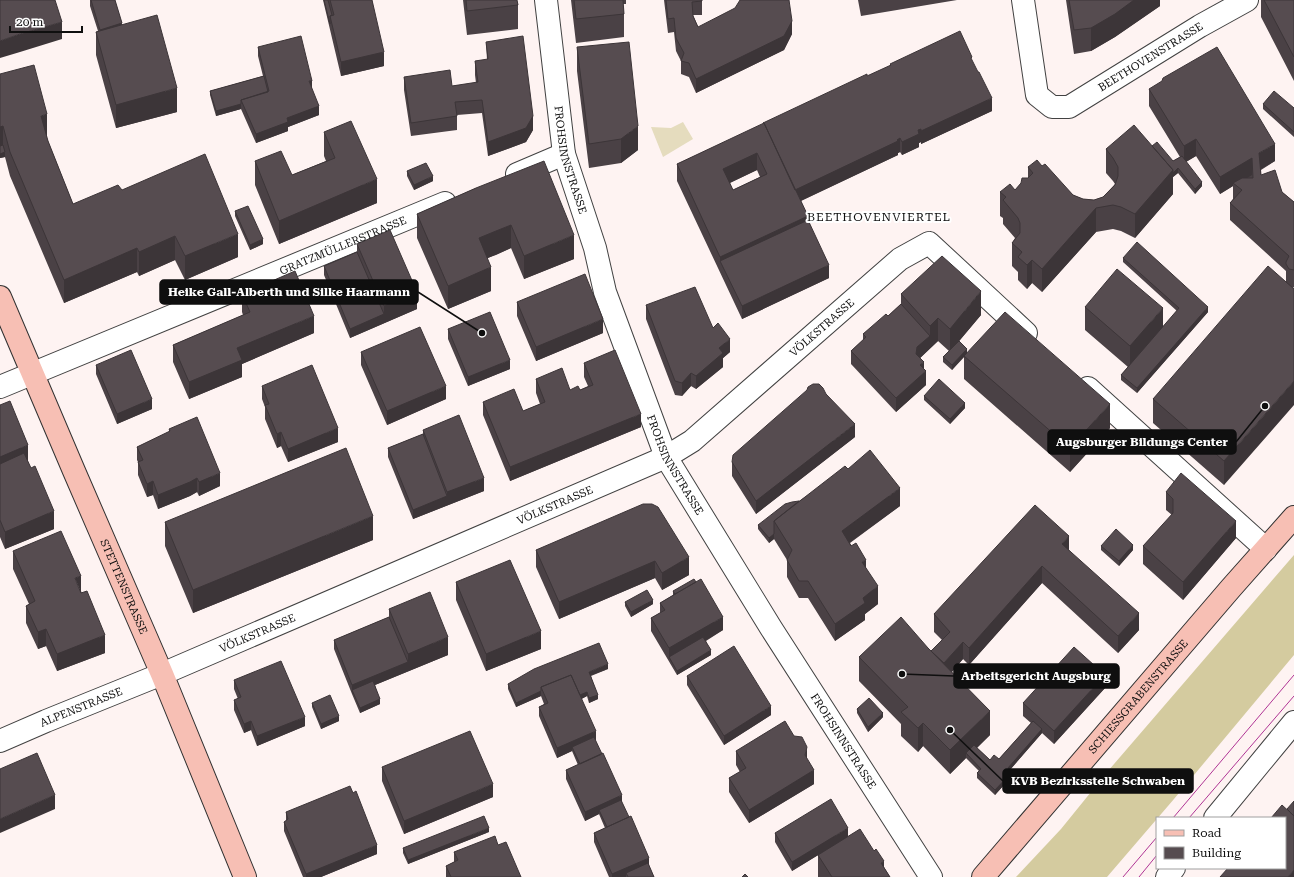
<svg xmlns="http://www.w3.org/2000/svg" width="1294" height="877" font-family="'Roboto Serif',serif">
	<rect width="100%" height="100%" fill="#fef3f2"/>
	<!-- green -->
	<path fill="#e5dcbe" d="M683 122 693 139 663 157 651 127 671 128Z"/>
	<!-- forest -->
	<path fill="#d4cb9f" d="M1294 555V655L1174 799 1107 877H1016L1061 829 1108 771Z"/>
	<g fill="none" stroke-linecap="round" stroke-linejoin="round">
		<!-- street casing -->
		<g stroke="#424242" stroke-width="24">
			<g id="street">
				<path id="s1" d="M546 0 564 154 595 248 605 292 666 457 771 628 931 877"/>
				<path id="s2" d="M1023 0 1037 95 1052 107H1069L1200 26 1247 0"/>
				<path d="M517 174 564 154"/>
				<path id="s3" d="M0 387 445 203"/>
				<path d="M1088 388 1266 549"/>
				<path id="s4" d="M0 741 46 721 162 674 666 457 692 441 900 259 929 243 1026 333"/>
				<path d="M1215 818 1294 722"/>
				<path d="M1167 877 1174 868"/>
			</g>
		</g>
		<!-- secondary casing -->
		<g stroke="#313131" stroke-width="24">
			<g id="secondary">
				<path id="s5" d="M0 297 74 471 162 674 245 877"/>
				<path id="s6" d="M983 877 1231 588 1294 517"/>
			</g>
		</g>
		<!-- street -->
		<use href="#street" stroke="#fff" stroke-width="22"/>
		<!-- secondary -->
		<use href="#secondary" stroke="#f7bfb4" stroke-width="22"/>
		<!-- tram -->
		<path stroke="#b03595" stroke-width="1" d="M1173 818 1294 675
			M1189 818 1294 696
			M1123 877 1157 837
			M1139 877 1157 855"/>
	</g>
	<!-- wall -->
	<path fill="#4a4145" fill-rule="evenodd" d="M90 0H115L122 25 177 112 116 128 96 55V32L98 31 90 6Z
		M323 0H372L384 66 341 76Z
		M463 0H517L518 5V29L467 35Z
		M571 0H626V4H623L624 14V37L576 43Z
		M664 0H702V15H693L698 27 792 34 784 50 696 93 689 77 681 74V61L676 51 674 32 668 33Z
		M858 0H957L861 16Z
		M1066 0H1160V6L1115 37 1091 51 1074 54Z
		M1261 0H1294V81L1261 17Z
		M486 42 533 130 526 142 488 156 482 113 457 115V130L411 136 404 90V77L452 86 476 83 475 75V61L487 60Z
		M258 47 312 89 319 115 288 127V131L256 143 241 109 216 116 210 95V91L263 76 258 56Z
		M577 47 638 150 621 163 589 168 577 71Z
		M972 62 992 111 921 144V142L919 143V147L902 155 900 152 898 153V155L801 201 829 278 742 319 677 181V164L890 66V64ZM757 170 760 177 733 190 730 183Z
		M0 74 47 137V138L48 141 73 204 122 190 238 257 185 280 175 260 139 276 137 272 64 303 10 176 5 157 0 158Z
		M1149 89 1275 161 1261 170V175L1294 202V288L1293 287 1224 485 1153 423V399L1286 282V271L1230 220V203L1233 199V186L1220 194 1196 156 1186 162 1202 186 1195 194 1178 173 1173 177V194L1135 238 1121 231 1113 229 1096 232 1042 292 1032 283 1027 289 1018 280V272L1012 266V243L1015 238 1003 224V218L1000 216V192L1015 190 1028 178V167L1042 166 1073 195 1083 199 1094 200 1103 197 1115 184 1113 181 1106 173V149L1152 146 1173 161 1180 157 1149 106Z
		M1263 104 1294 108V137L1263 109Z
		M324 132 377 203 279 244 255 185V161L292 175 326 161 324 156Z
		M407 171 433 181 414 190 407 176Z
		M476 188 574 259 524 279 511 248 496 255 487 258 491 291 448 309 417 238V214Z
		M235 211 263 244 250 250 235 216Z
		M357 244 417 309 350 338 324 275V266L357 252Z
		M1123 258 1208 312 1137 393 1121 380V375L1128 367 1085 330V307L1163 327 1177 311 1123 262Z
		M242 294 314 333 242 364V377L189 399 173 362V345L243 315 242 312Z
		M901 294 981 315 959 341 967 353 1110 428 1070 472 964 379V356L952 370 943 362V357L949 351 938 341 920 358 924 370 926 385 896 412 851 364V351L863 340V334L888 316 901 304Z
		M517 302 603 333 536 361 517 316Z
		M646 305 713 328 730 352 723 358V367L696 389 691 386 682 396 675 395 646 319Z
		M448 329 510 369 468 386 448 339Z
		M361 352 446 399 387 425 361 365Z
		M584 363 641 427 510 481 483 415V402L523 411 540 404 536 393V379L570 390H580L588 386 584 377Z
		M96 365 152 409 117 424 96 374Z
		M262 386 338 442 288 462 281 446 277 448 265 419V407L262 399Z
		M924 396 965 408 950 424 924 400Z
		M0 405 28 462 54 529 5 549 0 537Z
		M169 429 220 486 199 496 197 492 190 496 158 509 153 495 147 497 138 475V462L137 460V447L169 432Z
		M423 430 484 491 413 519 388 457V448L423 434Z
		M855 437 756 514 732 476V462Z
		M848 469 900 506 850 543 866 568 878 604 865 614V620L835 641 808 598H799L787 577V560L774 539 769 543 758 529V525L799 501Z
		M1166 492 1236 538 1183 600 1143 564V546L1172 515 1166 510Z
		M658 507 689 575 662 590 655 578 559 619 536 567V550Z
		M165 522 373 540 193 613 165 546Z
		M1101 546 1133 550 1119 566 1101 550Z
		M1069 550 1139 630 1118 653 1042 583 969 665 963 659 952 672 990 735 977 748 990 760 999 759 1031 723 1023 716V703L1105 688 1054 744 1042 733 1010 770 1012 776 995 795 977 778V773L979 771 966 758 950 774 923 746 918 752 901 736V724L859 681V657L931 651 942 640 934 632V614Z
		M13 551 81 591 105 653 57 671 46 646 38 649 26 623V606L29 604 13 569Z
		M456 582 541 649 486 671 456 600Z
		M673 591 723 630 706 641 711 655 677 675 651 631V618L660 613V603L673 595Z
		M625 602 653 604 631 617 625 606Z
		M389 609 448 655 375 685 380 704 360 713 352 694 334 649V640L389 617Z
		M608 669 591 676 598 699 589 703 587 696 581 699 595 741 654 877H609L594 842V833L605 828 599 814 585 821 566 779V770L578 765 572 751 557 758 539 716V707L544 704 541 696 516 707 508 689V684Z
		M687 676 771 715 724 745 687 685Z
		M234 680 305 726 257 746 251 730 244 733 234 710V700L238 699 234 689Z
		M312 703 339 721 321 729 312 707Z
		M857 709 883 717 868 732 857 713Z
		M736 751 807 759 814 784 749 823 729 792V778L740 772 736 765Z
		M382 767 493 797 404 834 382 781Z
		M286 812 377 854 321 877H303L284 831V822L286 821Z
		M489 832 408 864 403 853V848Z
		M775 833 848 836 884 867 890 877H818V855L792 871 775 842Z
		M498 845 521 877H446V866L454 862V852Z"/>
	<!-- shaded-wall -->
	<path fill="#3c3538" d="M1134 0H1160V6L1115 37 1091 51V28Z
		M792 21V34L784 50 696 93V79Z
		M62 22V39L20 52 0 58V41L20 34Z
		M122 23V32L100 39V30Z
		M384 52V66L341 76V62Z
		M309 81H312V90Z
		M177 88V112L116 128V105Z
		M992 98V111L921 144V131Z
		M241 104V109L216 116V111Z
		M319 106V115L288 127V131L256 143V134L287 118Z
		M47 114V137L41 140V116Z
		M533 116V130L526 142 488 156V142Z
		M3 126V150H0V127Z
		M638 126V150L621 163V139Z
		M921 129V142L919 143V147L902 155V142L918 130Z
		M900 138V152L898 153V155L794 204V190Z
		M1196 139V156L1184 163V146Z
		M1275 144V161L1259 170V153Z
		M5 152V157L0 158V154Z
		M757 153V170L723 186V169Z
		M1252 158V175L1236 185 1233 183V186L1220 194V177Z
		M1178 168V173L1173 177V194L1135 238V214L1173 170Z
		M433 176V181L414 190V185Z
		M377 179V203L279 244V221Z
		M1202 182V186L1195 194V189Z
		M1096 208V232L1042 292V269Z
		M808 216V233L720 261V257Z
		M511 225V248L479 262V238Z
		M238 234V257L185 280V256Z
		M574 235V259L524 279V256Z
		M175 236V260L139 276V252Z
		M263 239V244L250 250V245Z
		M137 248V272L64 303V280Z
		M1032 260V283L1027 289V265Z
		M829 265V278L742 319V306Z
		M491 267V291L448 309V286Z
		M981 291V315L950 352V329Z
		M417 292V309L350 338V329L384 314V306Z
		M1208 307V312L1137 393V388Z
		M1163 308V332L1130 369V346Z
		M314 316V333L242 364V377L189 399V382L237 348Z
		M938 318V341L917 361 916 354 917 347 930 336V326Z
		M603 319V333L536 361V347Z
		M730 339V352L723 358V367L696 389V376L719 348Z
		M967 349V354L952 370V365Z
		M510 360V369L468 386V377Z
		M924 362V373L926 371V385L896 412V398L920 365Z
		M691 373V386L682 396V383Z
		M1294 381V405L1224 485V461Z
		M446 386V399L387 425V411Z
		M152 399V409L117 424V414Z
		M965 403V408L950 424V419Z
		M1110 404V428L1070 472V448Z
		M641 414V427L510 481V467Z
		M855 424V437L756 514V501Z
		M338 428V442L288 462V449Z
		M281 432V446L277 448V434Z
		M28 445V469L0 481V457Z
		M220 473V486L199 496V482Z
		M197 478V492L190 496 158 509V495Z
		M484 478V491L413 519V510L447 496V492Z
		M153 481V495L147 497V484Z
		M900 488V506L842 548V531Z
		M54 511V529L5 549V532Z
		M373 516V540L193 613V590Z
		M1236 521V538L1183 600V582Z
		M774 534V539L769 543V538Z
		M1069 536V553L1062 544Z
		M1133 545V550L1119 566V561Z
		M689 557V575L662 590V573Z
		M866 560V577L862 562Z
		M655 561V578L559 619V602Z
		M1042 566V583L969 665V648Z
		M81 576V593L75 578Z
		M878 586V604L865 614V620L835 641V624L863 598Z
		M653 600V604L631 617V612Z
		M1139 613V630L1118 653V636Z
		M723 617V630L671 661 669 657V648Z
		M46 629V646L38 649V632Z
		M541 631V649L486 671V654Z
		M105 635V653L57 671V654Z
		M448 637V655L353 694 352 690V685L408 662V654Z
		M963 642V659L941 684V667Z
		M711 650V655L677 675V671Z
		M608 664V669L589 676V672Z
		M1105 675V688L1054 744V731Z
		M541 691V696L516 707V703Z
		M587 692V696L578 701V696Z
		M598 695V699L589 703V698Z
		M380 699V704L360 713V708Z
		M771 706V715L724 745V736Z
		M990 711V735L968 756 966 753V758L950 774V750Z
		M883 713V717L868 732V727Z
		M339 716V721L321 729V724Z
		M305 717V726L257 746V736Z
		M251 721V730L244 733V724Z
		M923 723V746L918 752V728Z
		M1042 729V733L1008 772V768Z
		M596 731V740L573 750 572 747V751L557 758V748Z
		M807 747V761L805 755Z
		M814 770V784L749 823V810Z
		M1012 772V776L995 795V790Z
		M493 784V797L404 834V821Z
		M55 795V809L0 833V819Z
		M622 795V804L599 810V814L585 821V812Z
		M489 828V832L408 864V860Z
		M848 828V837L792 871V862Z
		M377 845V854L321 877H306V874Z
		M649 858V867L626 873V877H612V874Z
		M884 861V877L881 863Z
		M1294 870V877H1288Z"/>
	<!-- building -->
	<path fill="#564c50" stroke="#3c3538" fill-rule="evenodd" d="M0 0H55L62 22 20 34 0 41Z
		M91 0H115L122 23 100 30Z
		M324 0H328L332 15 330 16V24Z
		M330 0H372L384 52 341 62 330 16 334 15Z
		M466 0H517L518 5 467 11Z
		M574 0H623L624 14 576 19Z
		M666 0H702V1L692 2 693 16 698 27 735 8 740 0H789L792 21 784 36 696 79 689 63 681 61 684 53 676 38 674 18 668 19Z
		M1069 0H1134L1115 14 1091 28 1074 30Z
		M1264 0H1294V57Z
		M157 15 177 88 116 105 96 32Z
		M960 31 972 57 971 58 978 72H979L992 98 921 131V129L918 130 919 134 902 142 900 138 897 140 898 141 795 190 764 123H763L867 74V76L891 65 890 64Z
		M301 36 312 81H309L319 106 287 118 288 122 256 134 241 100 269 91 258 47Z
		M523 36 533 116 526 128 488 142 482 100 455 102 457 116 411 123 404 77 450 70 452 86 478 82 475 61 488 59 486 42Z
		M629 42 638 126 621 139 589 144 577 47Z
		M1217 47 1275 144 1259 153 1261 175 1275 170 1282 192 1294 202V270L1289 269 1286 264V262L1289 256 1230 203 1242 190 1233 183 1242 178H1253L1252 158 1220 177 1196 139 1184 146 1182 143 1149 89 1162 81 1163 78Z
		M34 65 47 114 41 116 48 141 73 204 118 185 122 190 205 154 238 234 185 256 175 236 139 252 137 248 64 280 10 152 3 126 0 127V74Z
		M264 76 268 92 241 100V104L216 111 210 91Z
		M1274 91 1294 108V132L1263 104Z
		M351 121 377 179 279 221 255 161 281 151 292 175 335 158 324 132Z
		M764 123 808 216 720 257 677 164ZM757 153 767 174 733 190 723 169Z
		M1134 125 1173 170 1135 214 1121 207 1113 205 1096 208 1042 269 1032 260 1027 265 1018 257 1022 252 1012 243 1020 233V223L1018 218 1003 200 1006 197 1000 192 1010 184 1015 190 1021 183 1022 178H1028L1033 173 1028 167 1037 160 1042 166 1045 164 1073 195 1083 199 1094 200 1103 197 1115 185 1118 176V167L1113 158 1106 149Z
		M1157 142 1173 161 1182 156 1202 182 1195 189 1178 168 1173 173V170L1152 146Z
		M3 145 5 152 0 154V146Z
		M544 161 574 235 524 256 511 225 496 231 479 238 491 267 448 286 417 214 476 188Z
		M426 163 433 176 414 185 407 171Z
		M248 206 263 239 250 245 235 211Z
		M808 220 829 265 742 306 720 261Z
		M390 230 417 292 384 306 357 244Z
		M1137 242 1208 307 1137 388 1121 375 1179 308 1123 258Z
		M357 252 384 314 350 329 324 266Z
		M942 256 981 291 950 329 938 318 930 326 901 294Z
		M1268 266 1294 289V381L1224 461 1153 399Z
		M1117 269 1163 308 1130 346 1085 307Z
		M295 271 314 316 237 348 242 360 189 382 173 345 250 312 242 294Z
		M585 274 603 319 536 347 517 302Z
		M695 287 713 328 718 323 730 339 719 348 723 353 696 376 691 373 682 383 675 381 646 305Z
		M901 304 930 336 917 347 916 354 924 362 920 365 926 371 896 398 851 351 866 337 863 334 886 314 888 316Z
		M490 312 510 360 468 377 448 329Z
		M1005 312 1110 404 1070 448 964 356Z
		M420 327 446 386 387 411 361 352Z
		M959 341 967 349 952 365 943 357Z
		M131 350 152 399 117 414 96 365Z
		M615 350 641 414 510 467 483 402 514 389 523 411 545 402 536 379 562 368 570 390 578 386 580 390 593 385 584 363Z
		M312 365 338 428 288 449 281 432 277 434 265 405 269 404 262 386Z
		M939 379 965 403 950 419 924 396Z
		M813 384H819L823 388 826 394 855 424 756 501 732 462 733 455 807 390 808 387Z
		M10 401 28 445 0 457V405Z
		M459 415 484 478 447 492 423 430Z
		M197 417 220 473 199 482 197 478 190 482 158 495 153 481 147 484 138 462 143 460 137 447 170 431 169 429Z
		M423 434 447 496 413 510 388 448Z
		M346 448 373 516 193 590 165 522Z
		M870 450 900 488 842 531 851 546 856 543 866 560 862 562 878 586 863 598 865 603 835 624 808 581H799L787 560 792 550 774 521 845 466 848 469Z
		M24 453 31 468 35 466 54 511 5 532 0 520V464Z
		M1181 473 1236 521 1183 582 1143 546 1173 513V499L1166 492Z
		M799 501 774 521V534L769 538 758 525 785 504 792 502Z
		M643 504H652L658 507 689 557 662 573 655 561 559 602 536 550Z
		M1035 505 1069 536 1062 544 1139 613 1118 636 1042 566 969 648 963 642 944 663 931 651 950 632 934 614Z
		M1116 529 1133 545 1119 561 1101 546Z
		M61 531 81 576 75 578 78 586 81 593 87 591 105 635 57 654 46 629 38 632 26 606 35 601 13 551Z
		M510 560 541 631 486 654 456 582Z
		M694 579 696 582 675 594 673 591Z
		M701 579 723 617 669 648 651 618 665 610 660 603Z
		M647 590 653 600 631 612 625 602Z
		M430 592 448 637 408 654 389 609Z
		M389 617 408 662 352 685 334 640Z
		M901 617 928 648 990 711 950 750 923 723 918 728 901 712 908 707 859 657Z
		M703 637 711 650 677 671 669 657Z
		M599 643 608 664 589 672 598 695 589 698 587 692 580 695 571 675 541 687V691L516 703 508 684 534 669Z
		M734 646 771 706 724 736 687 676Z
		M1074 647 1105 675 1054 731 1023 703Z
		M281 661 305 717 257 736 251 721 244 724 234 700 241 697 234 680Z
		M571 675 596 731 557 748 539 707 548 703 541 687Z
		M373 681 380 699 360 708 352 690Z
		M330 695 339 716 321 724 312 703Z
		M869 698 883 713 868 727 857 709Z
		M785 721 794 736 802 737 807 747 805 755 814 770 749 810 729 778 746 768 736 751Z
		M1033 721 1042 729 1008 768 1012 772 995 790 977 773 981 769 966 753 974 745 990 760 994 755 999 759Z
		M470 731 493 784 404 821 382 767Z
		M594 737 602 754 580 764 572 747Z
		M37 753 55 795 0 819V769Z
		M603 753 622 795 585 812 566 770Z
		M350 786 353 793 356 791 377 845 306 874 284 822 288 819 286 812Z
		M831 799 848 828 792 862 775 833Z
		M621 800 629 817 607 827 599 810Z
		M1294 801V816L1287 809Z
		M1282 805 1294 816V870L1288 877H1220L1228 868H1285V818H1271Z
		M484 816 489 828 408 860 403 848Z
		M631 816 649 858 612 874 594 833Z
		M860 829 874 851 876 849 884 861 881 863 890 877H832L818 855Z
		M495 836 498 845 506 842 521 877H451L446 866 458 860 454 852Z
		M648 863 654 877H628L626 873Z
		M745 874 748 877H742Z"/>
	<g text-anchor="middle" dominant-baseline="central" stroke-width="4" stroke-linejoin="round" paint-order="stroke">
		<!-- street labels -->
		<g font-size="11" fill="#0f0f0f" stroke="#fff">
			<text stroke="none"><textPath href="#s2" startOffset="228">BEETHOVENSTRASSE</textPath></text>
			<text stroke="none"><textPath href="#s1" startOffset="162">FROHSINNSTRASSE</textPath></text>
			<text stroke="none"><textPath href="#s3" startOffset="371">GRATZMÜLLERSTRASSE</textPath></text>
			<text stroke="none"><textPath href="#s4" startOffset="927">VÖLKSTRASSE</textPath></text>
			<text stroke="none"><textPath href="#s1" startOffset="486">FROHSINNSTRASSE</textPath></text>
			<text stroke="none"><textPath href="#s4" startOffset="603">VÖLKSTRASSE</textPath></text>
			<text stroke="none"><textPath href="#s5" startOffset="315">STETTENSTRASSE</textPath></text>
			<text stroke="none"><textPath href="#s4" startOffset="279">VÖLKSTRASSE</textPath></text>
			<text stroke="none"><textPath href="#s6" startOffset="238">SCHIESSGRABENSTRASSE</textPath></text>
			<text stroke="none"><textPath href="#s4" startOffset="88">ALPENSTRASSE</textPath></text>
			<text stroke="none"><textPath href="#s1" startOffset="810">FROHSINNSTRASSE</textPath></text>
		</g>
		<!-- neighbourhood labels -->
		<g font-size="12" letter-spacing="1" fill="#0f0f0f" stroke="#fff">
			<text x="879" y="217">BEETHOVENVIERTEL</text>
		</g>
	</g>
	<!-- callouts -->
	<path fill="none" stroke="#0f0f0f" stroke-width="1.5" d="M482 333L418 292M1265 406L1236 442M902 674L954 676M950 730L1003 781"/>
	<g fill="#0f0f0f" stroke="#fff" stroke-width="1.5">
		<circle cx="482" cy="333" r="4"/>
		<circle cx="1265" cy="406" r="4"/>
		<circle cx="902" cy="674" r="4"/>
		<circle cx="950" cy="730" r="4"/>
	</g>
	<g fill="#0f0f0f" stroke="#0f0f0f" stroke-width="1.5">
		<rect x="160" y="280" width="258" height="24" rx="4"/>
		<rect x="1048" y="430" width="188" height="24" rx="4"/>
		<rect x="954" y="664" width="165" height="24" rx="4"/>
		<rect x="1003" y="769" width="190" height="24" rx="4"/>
	</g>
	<g font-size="12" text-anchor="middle" font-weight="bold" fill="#fff">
		<text x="289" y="296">Heike Gall-Alberth und Silke Haarmann</text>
		<text x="1142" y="446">Augsburger Bildungs Center</text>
		<text x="1036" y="680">Arbeitsgericht Augsburg</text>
		<text x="1098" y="785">KVB Bezirksstelle Schwaben</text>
	</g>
	<!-- legend -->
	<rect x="1156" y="817" width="130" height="52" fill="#ffffff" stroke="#9f9f9f"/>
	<rect x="1164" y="830" width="20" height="6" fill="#f7bfb4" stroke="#9f9f9f"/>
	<text x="1192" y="837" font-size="12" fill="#0f0f0f">Road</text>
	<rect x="1164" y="847" width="20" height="12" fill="#564c50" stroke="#9f9f9f"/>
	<text x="1192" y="857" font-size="12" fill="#0f0f0f">Building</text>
	<!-- scale -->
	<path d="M10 26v6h72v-6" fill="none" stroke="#0f0f0f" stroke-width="2"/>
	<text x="16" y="26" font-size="12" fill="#0f0f0f" stroke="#ffffff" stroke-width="3" paint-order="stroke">20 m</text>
</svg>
